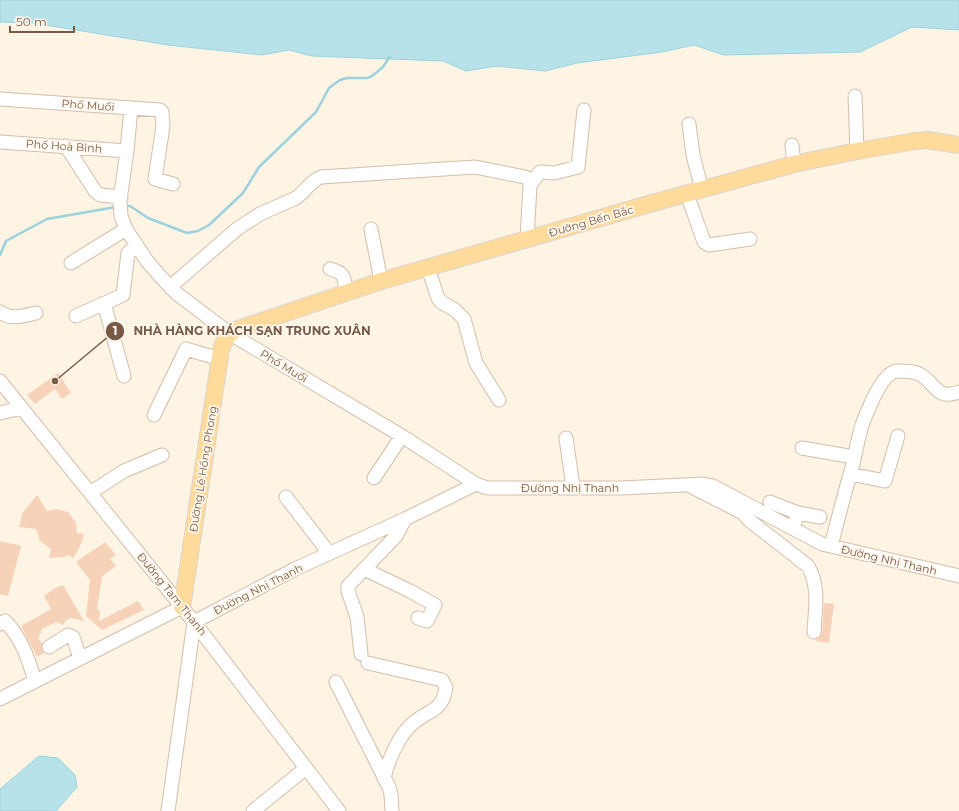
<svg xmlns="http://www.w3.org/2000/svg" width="959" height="811" font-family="Montserrat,sans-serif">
	<rect width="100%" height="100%" fill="#fef4e4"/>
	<!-- water -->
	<path fill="#b7e2ea" stroke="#9cd2dd" d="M0 0H959V30L912 27 860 52 724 55 694 45 662 52 577 63 545 71 497 66 466 71 443 61 312 56 289 50 262 55 168 45 33 23 0 22Z
		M39 756 58 758 75 775 77 787 56 811H0V789Z"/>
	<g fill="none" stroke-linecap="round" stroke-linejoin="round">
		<!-- stream -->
		<path stroke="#9cd2dd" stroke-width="2.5" d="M125 206H130L148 218 187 233 198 231 209 225 243 193 259 167 316 112 329 88 340 80 347 78H367L372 76 383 67 390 56
			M0 255 6 241 47 219 116 207"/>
	</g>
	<!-- building -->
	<path fill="#f6d2b9" d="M58 373 71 393 62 399 55 389 35 404 27 395Z
		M37 495 47 511 56 509 68 512 76 523 77 533 84 534 82 542 73 559 70 555 64 557 49 558 51 549 40 541 36 529 19 527 22 514Z
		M0 541 21 546 8 596 0 594Z
		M105 542 116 555 110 559 116 566 102 576 97 610H100L99 621 138 601 144 610 102 630 86 616 90 580 76 562Z
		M63 585 84 621 72 618 66 620 63 625 56 622 42 629 38 638 42 644V651L44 653 37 657 21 626 51 609 44 596 55 588Z
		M824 603 834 604 829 643 816 641V640L820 637 822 633Z"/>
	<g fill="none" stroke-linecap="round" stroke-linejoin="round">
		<!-- minor casing -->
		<g stroke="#d3beac" stroke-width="15">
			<path id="minor" d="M855 96 857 151
				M0 99 131 108 127 151 120 200 121 216 126 229 147 261 160 276 176 293 229 333 402 436 476 484
				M131 108 160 110 162 112 163 126 155 179 173 184
				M689 124 693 155 702 190
				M0 142 127 151
				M792 145 794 164
				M66 146 95 191 100 195 121 197
				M530 185 540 172 554 173 578 167 584 110
				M687 194 704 242 709 245 750 239
				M371 229 381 281
				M71 263 126 229
				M428 268 438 298 441 302 455 310 464 319 476 363 499 400
				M330 269C346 273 344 278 346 293
				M170 287 237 229 260 214 296 198C306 191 310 181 321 177L475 167 525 177 529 179 530 185 527 239
				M104 303 124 376
				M0 312C11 320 23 316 36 313
				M76 316 123 295 128 253 137 246
				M0 381 194 622 339 811
				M0 413 22 408
				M154 415 186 349 220 359
				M566 438 573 487
				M802 448 854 457
				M850 474 885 481 898 436
				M374 478 402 436
				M690 486 743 513
				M90 493 124 471 162 455
				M286 497 329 553
				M735 498 743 513 749 520 808 566C820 587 815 609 814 632
				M770 502 798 513
				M793 528 798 513 820 517
				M831 546C838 519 845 491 853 464 856 451 858 438 862 425 867 412 882 372 897 371 905 371 915 371 921 375 937 385 936 400 959 392
				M364 569 410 591 435 605 427 621 418 618
				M0 624 5 621C22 639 28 658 35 681
				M49 647 68 635 73 637 80 658
				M361 654 357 617 348 591V586L396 536 405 519
				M368 663 442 680 446 687C442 715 426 709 410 726 398 738 388 761 384 778
				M336 682 389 787 391 794 392 811
				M0 699 182 607
				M168 811 194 622 295 569 405 519 476 484 487 488H622L703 484 713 486 822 544 959 576
				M253 811 306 768"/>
		</g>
		<!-- major casing -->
		<g stroke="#dcd4cf" stroke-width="18">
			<path id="major" d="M182 607 221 350C224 341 227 335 235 330L381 281 649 204 794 164 857 151 915 141 927 140 959 145"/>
		</g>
		<!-- minor -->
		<use href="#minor" stroke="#fff" stroke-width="13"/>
		<!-- major -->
		<use href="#major" stroke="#ffdb9b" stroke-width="16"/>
	</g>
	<g text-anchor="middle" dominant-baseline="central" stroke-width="3.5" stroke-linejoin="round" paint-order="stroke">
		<!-- street labels -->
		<g font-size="11" fill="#795a47" stroke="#fff8ed">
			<text transform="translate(88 105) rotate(4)">Phố Muối</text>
			<text transform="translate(64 146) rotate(4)">Phố Hoà Bình</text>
			<text transform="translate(591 221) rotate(-16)">Đường Bến Bắc</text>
			<text transform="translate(284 366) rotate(31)">Phố Muối</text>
			<text transform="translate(203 469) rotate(-81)">Đường Lê Hồng Phong</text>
			<text x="570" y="488">Đường Nhị Thanh</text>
			<text transform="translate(889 560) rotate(13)">Đường Nhị Thanh</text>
			<text transform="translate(258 589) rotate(-27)">Đường Nhị Thanh</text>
			<text transform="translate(172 594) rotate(51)">Đường Tam Thanh</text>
		</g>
	</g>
	<!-- callouts -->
	<path fill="none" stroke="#795a47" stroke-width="1.5" d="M55 381L115 331"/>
	<g fill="#795a47" stroke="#fff8ed" stroke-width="1.5">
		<circle cx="55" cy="381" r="4"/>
		<circle cx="115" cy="331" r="10"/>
	</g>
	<g font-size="12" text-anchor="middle" font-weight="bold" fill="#fff">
		<text x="115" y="335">1</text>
	</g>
	<g font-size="12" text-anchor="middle" font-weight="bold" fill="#795a47" stroke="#fff8ed" stroke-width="3.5" stroke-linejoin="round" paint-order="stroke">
		<text x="252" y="335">NHÀ HÀNG KHÁCH SẠN TRUNG XUÂN</text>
	</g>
	<!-- scale -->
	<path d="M10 26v6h64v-6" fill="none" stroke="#795a47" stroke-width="2"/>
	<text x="16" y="26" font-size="12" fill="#795a47" stroke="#fff8ed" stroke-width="3" paint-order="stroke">50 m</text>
</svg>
